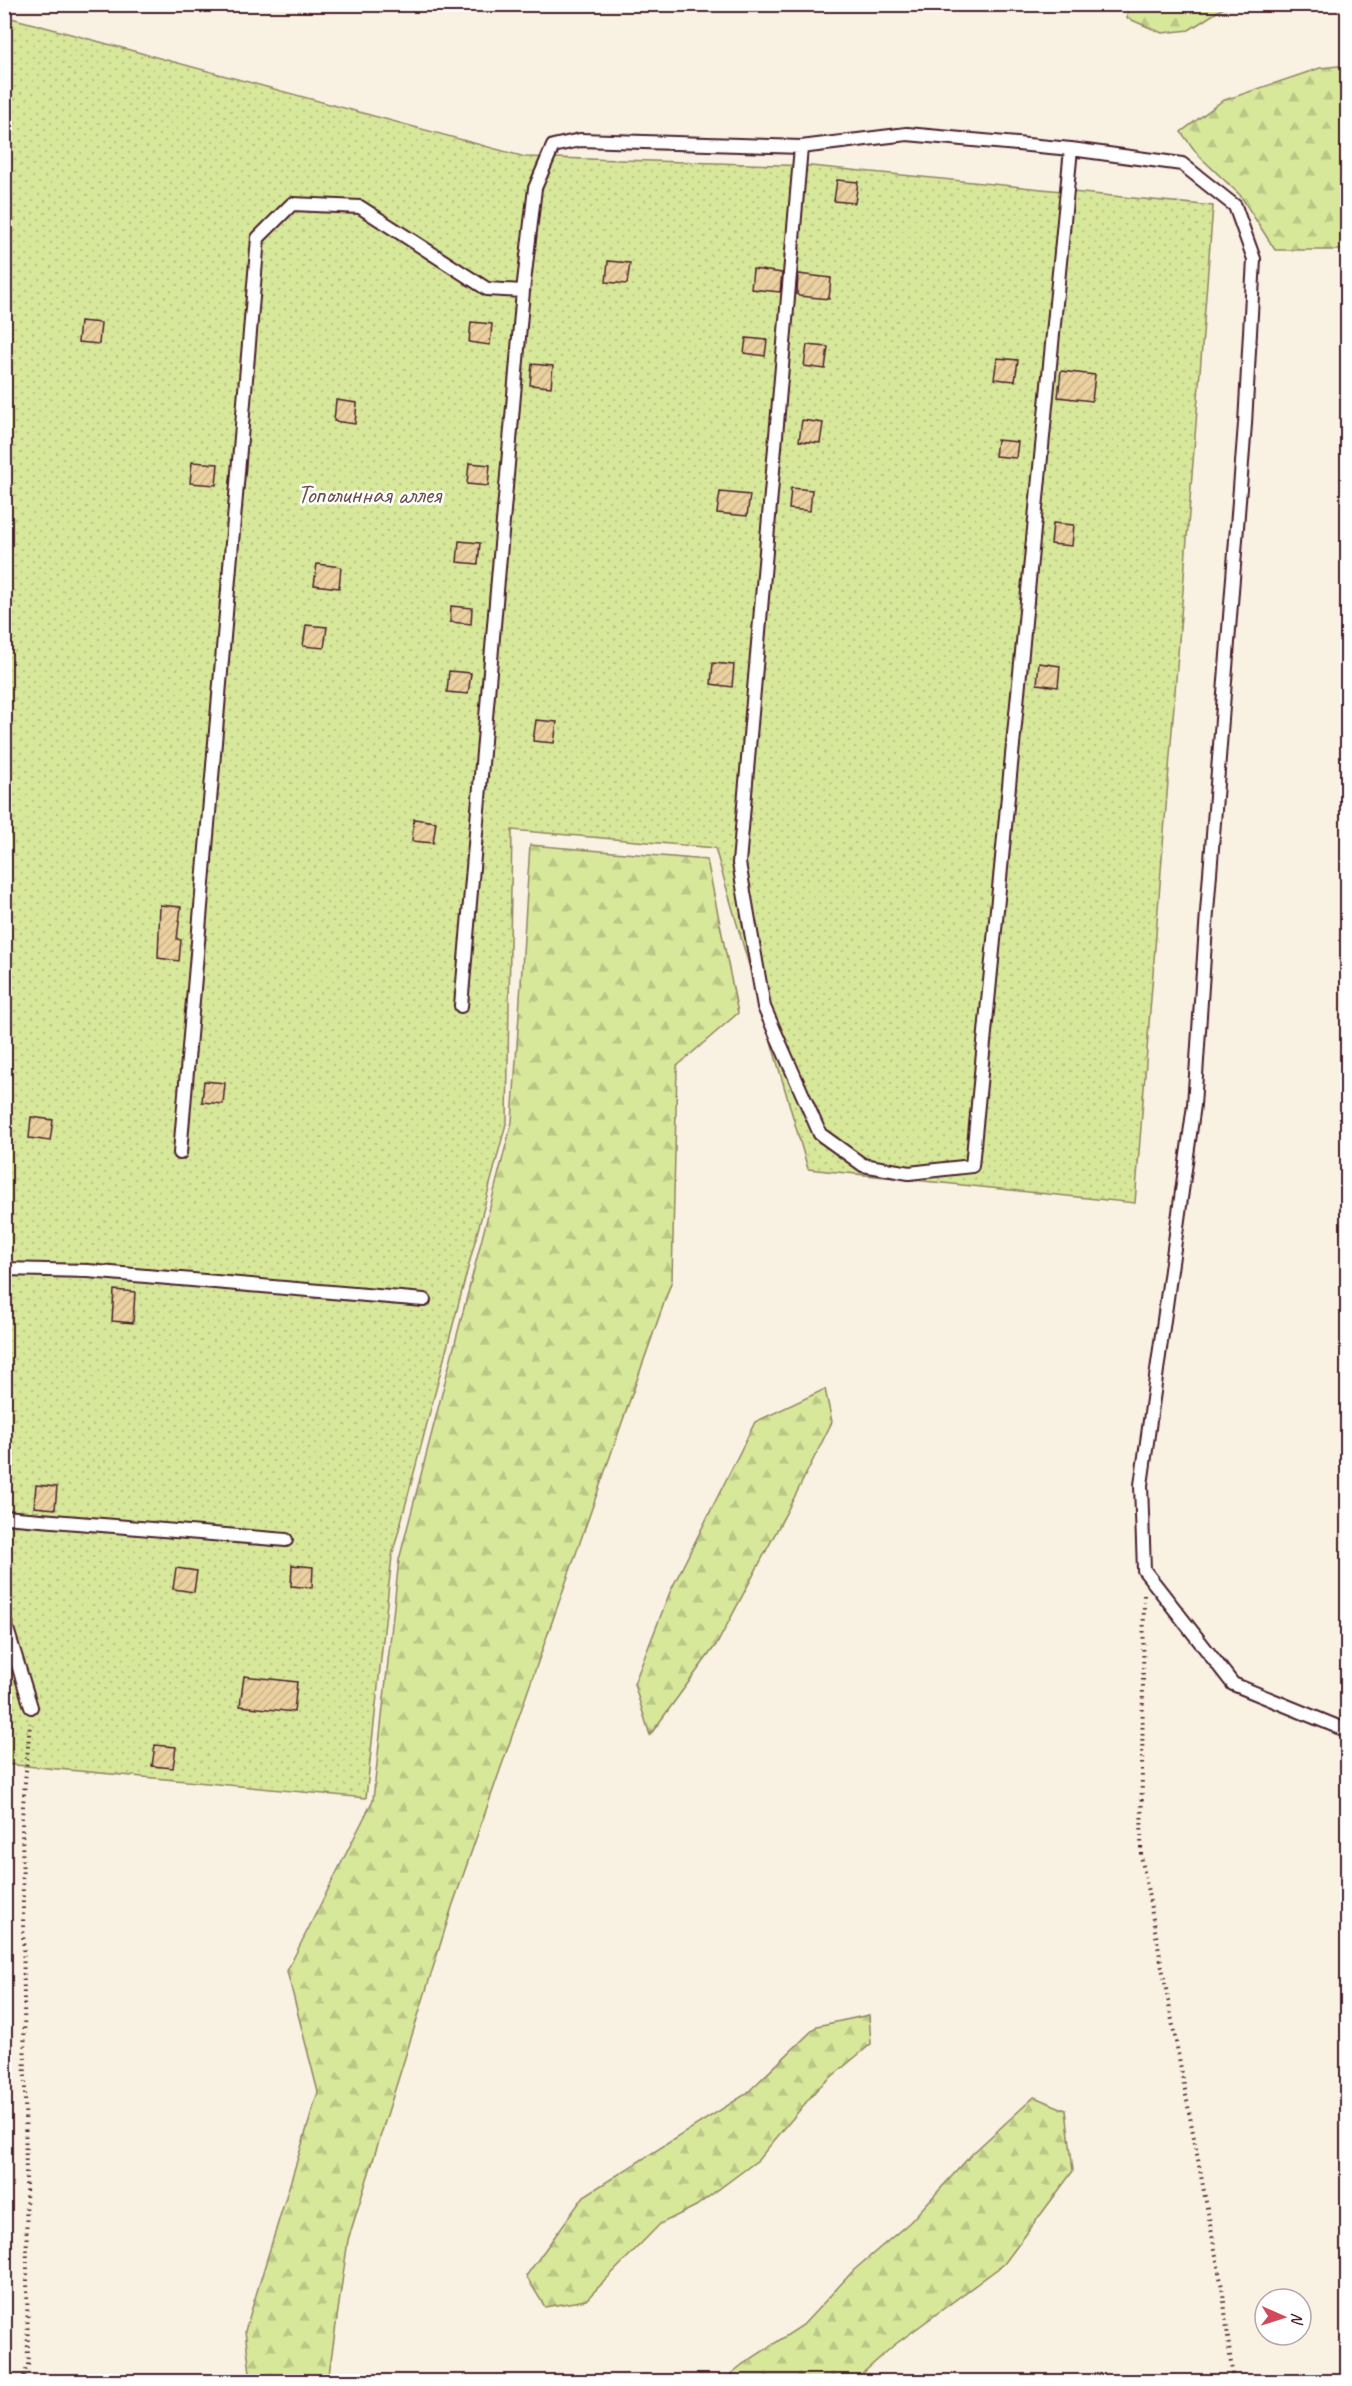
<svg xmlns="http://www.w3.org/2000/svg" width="1352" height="2386" font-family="Caveat,sans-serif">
	<defs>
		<pattern id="grass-dots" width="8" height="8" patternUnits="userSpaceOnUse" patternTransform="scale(1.5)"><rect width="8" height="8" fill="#d7e89b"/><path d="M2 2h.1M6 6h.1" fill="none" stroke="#bac786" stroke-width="1.8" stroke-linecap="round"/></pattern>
		<pattern id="forest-firs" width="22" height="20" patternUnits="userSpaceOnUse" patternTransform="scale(1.5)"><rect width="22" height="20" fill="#d7e89b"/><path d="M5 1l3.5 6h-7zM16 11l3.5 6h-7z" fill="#bac786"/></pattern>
		<pattern id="building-hatch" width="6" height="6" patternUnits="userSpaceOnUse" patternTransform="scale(1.5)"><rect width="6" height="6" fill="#ebd1a0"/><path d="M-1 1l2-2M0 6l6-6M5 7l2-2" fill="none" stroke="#cbb38a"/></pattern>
	</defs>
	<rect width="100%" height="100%" fill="#f9f1e2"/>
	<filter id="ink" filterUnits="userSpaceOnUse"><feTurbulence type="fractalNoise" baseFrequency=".0167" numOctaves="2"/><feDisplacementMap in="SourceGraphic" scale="12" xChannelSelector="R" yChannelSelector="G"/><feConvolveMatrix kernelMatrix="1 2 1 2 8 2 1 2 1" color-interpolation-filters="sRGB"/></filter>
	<g filter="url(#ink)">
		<!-- grass -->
		<path fill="url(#grass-dots)" stroke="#908463" stroke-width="1.5" d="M4 16 525 157 811 166 1213 206 1135 1203 808 1169 715 848 512 830 507 1120 392 1556 366 1798 5 1764Z"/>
		<!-- forest -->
		<path fill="url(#forest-firs)" stroke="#908463" stroke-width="1.5" d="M1128 5V4L1228 5 1189 30 1162 33 1127 18Z
			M1347 65V250H1275L1240 195 1199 156 1181 132 1222 101 1320 68Z
			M530 845 707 860 738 1013 677 1066 672 1280 452 1907 348 2240 328 2381H251L245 2331 318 2092 287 1971 373 1800 399 1560 512 1122Z
			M825 1389 832 1422 796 1494 718 1642 650 1735 634 1684 670 1592 755 1422Z
			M869 2015 871 2044 818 2088 758 2160 696 2206 660 2224 586 2300 545 2307 526 2276 584 2196 746 2094 817 2026Z
			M1034 2097 1066 2110 1073 2171 1004 2264 893 2346 854 2381H722L743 2364 803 2325 854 2270 910 2222 973 2153Z"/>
		<!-- building -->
		<path fill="url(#building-hatch)" stroke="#4a1f2b" stroke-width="1.5" d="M837 180 858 182 855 203 834 201Z
			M608 261 630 263 627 284 606 282Z
			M753 269 782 273 780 292 751 289Z
			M798 274 831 278 829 299 799 296 797 294Z
			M80 321 101 323 99 344 78 342Z
			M471 322 492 324 490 345 469 342Z
			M746 338 767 340 765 356 744 353Z
			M807 345 828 347 825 369 804 366Z
			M997 358 1018 360 1015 381 994 379Z
			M532 364 553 366 551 387 530 385Z
			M1061 371 1095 375 1092 401 1058 397Z
			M336 400 357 403 355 424 334 421Z
			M802 420 823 423 820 443 799 441Z
			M997 440 1018 442 1016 458 995 456Z
			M192 462 218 464 216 485 190 483Z
			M469 463 490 465 488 486 467 484Z
			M791 488 812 490 810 511 789 509Z
			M720 492 750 495 747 516 717 513Z
			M1053 523 1074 525 1072 546 1051 544Z
			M459 541 480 543 478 564 457 562Z
			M317 564 341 567 339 588 314 585Z
			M451 606 472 608 471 624 450 622Z
			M306 625 327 627 324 648 303 646Z
			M713 663 734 665 732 687 711 684Z
			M1039 663 1060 666 1058 687 1037 684Z
			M449 671 471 673 468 694 447 692Z
			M536 720 557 722 554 743 533 741Z
			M414 819 436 822 433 843 412 841Z
			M160 905 181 907 177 939 181 940 179 961 158 958Z
			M204 1081 225 1083 223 1104 202 1102Z
			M31 1117 53 1120 50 1141 29 1138Z
			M114 1290 135 1292 133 1323 112 1321Z
			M36 1485 57 1487 55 1509 34 1507Z
			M292 1565 313 1567 312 1588 291 1586Z
			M176 1568 197 1571 194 1592 173 1589Z
			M244 1676 297 1682 294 1712 240 1706Z
			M155 1745 176 1747 173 1768 152 1766Z"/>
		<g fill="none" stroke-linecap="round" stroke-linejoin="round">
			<!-- lane casing -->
			<g stroke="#4a1f2b" stroke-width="16">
				<path id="lane" d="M1071 149 1182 164 1235 206 1254 259 1245 424 1207 912 1194 1105 1141 1485 1144 1570 1233 1684 1348 1731
					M523 291 535 188 553 146 580 140 801 147 739 863 764 1007 820 1134 863 1165 909 1173 972 1166 1071 149 907 134 801 147
					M180 1153 258 238 292 204 360 207 487 289 523 291 461 1006
					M4 1269 88 1271 424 1300
					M4 1517 286 1540
					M4 1619 31 1707"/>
			</g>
			<!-- path -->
			<path stroke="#4a1f2b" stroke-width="4" stroke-dasharray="1.5 4.5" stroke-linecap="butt" d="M1144 1595 1141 1855 1223 2293 1233 2382
				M22 2382 28 2365 22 1818 30 1723"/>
			<!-- lane -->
			<use href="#lane" stroke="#fff" stroke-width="12"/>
		</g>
	</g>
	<g text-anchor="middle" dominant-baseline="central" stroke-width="5" stroke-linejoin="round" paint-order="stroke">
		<!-- park labels -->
		<g font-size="26" fill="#6d5147" stroke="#fff">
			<text x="369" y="494">Тополинная аллея</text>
		</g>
	</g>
	<!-- margin -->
	<rect width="1352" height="2386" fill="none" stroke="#fff" stroke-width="24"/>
	<rect x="12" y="12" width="1328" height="2362" fill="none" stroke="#4a1f2b" stroke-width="2" filter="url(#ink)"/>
	<!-- north arrow -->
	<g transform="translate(1283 2317) rotate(93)"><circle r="28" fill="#ffffff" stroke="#b7a5aa" stroke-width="1.5"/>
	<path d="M0-4.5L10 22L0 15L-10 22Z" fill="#d1495b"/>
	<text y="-9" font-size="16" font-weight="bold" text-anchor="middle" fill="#4a1f2b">N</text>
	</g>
</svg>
